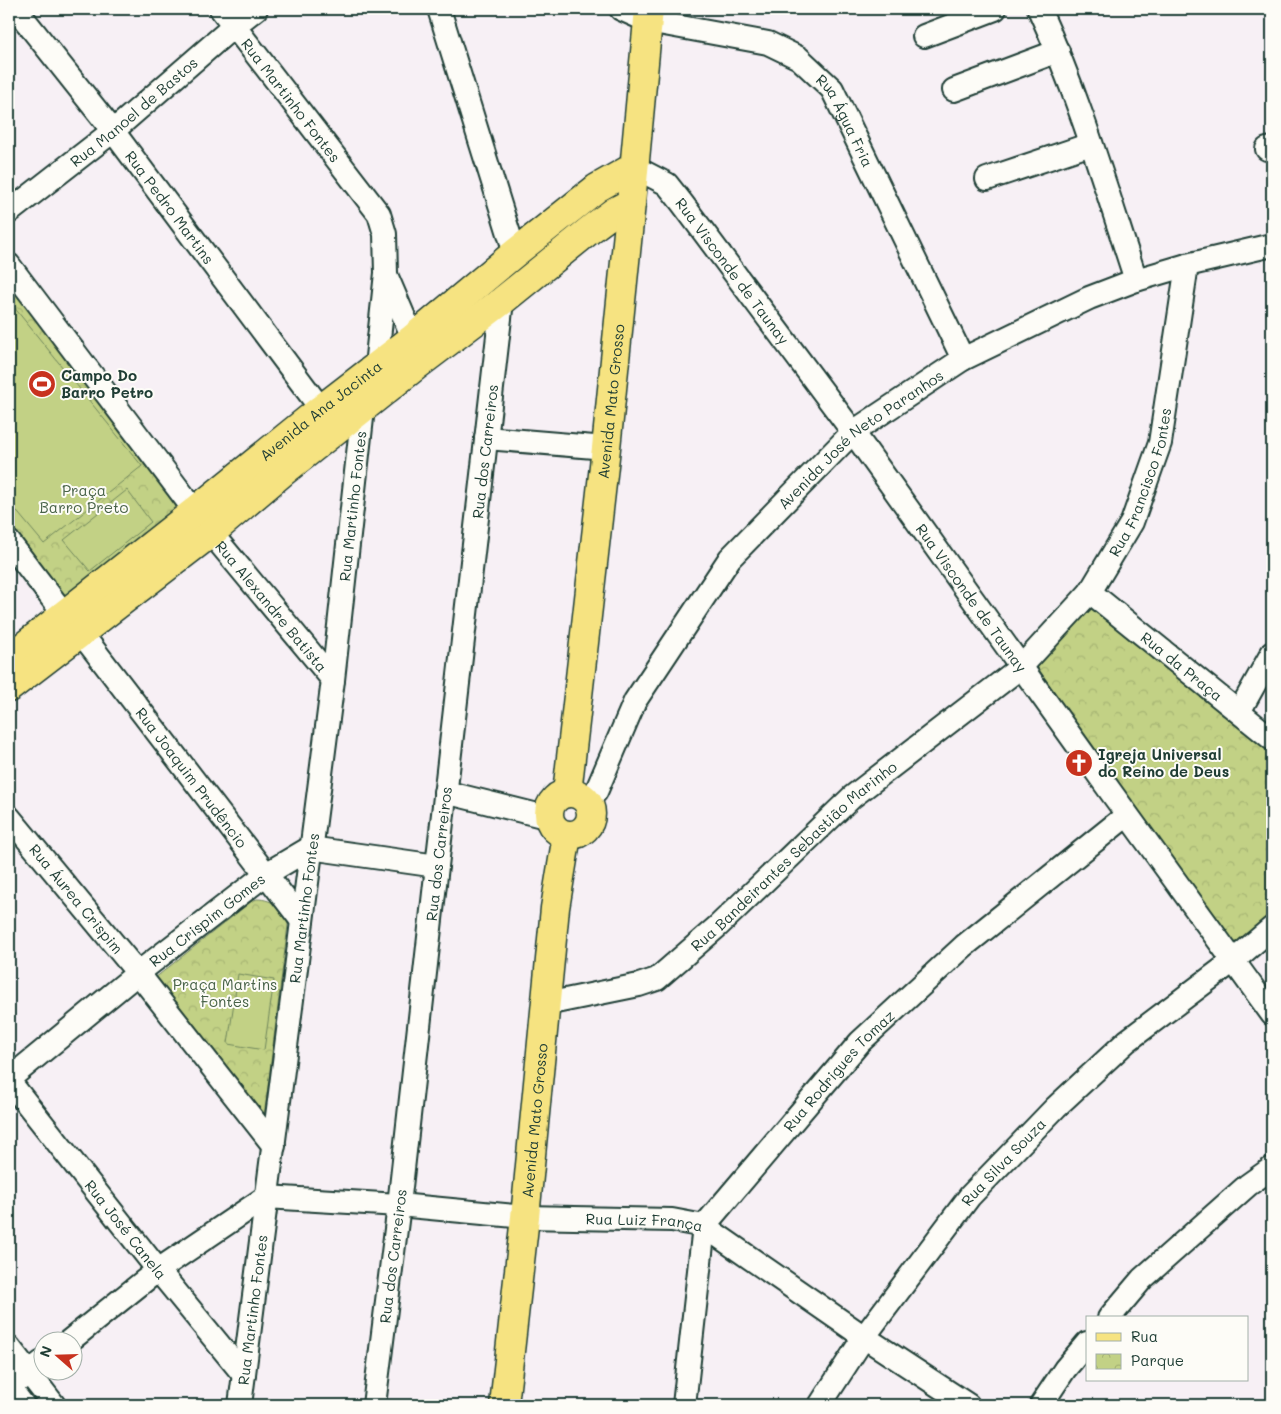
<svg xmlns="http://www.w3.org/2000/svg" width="1281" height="1414" font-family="Mali,sans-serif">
	<defs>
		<pattern id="park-crowns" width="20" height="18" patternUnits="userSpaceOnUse" patternTransform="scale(1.25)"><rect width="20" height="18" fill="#c2d185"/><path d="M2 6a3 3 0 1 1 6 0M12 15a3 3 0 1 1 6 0" fill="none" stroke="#a6b473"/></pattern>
	</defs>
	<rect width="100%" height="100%" fill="#f7f0f5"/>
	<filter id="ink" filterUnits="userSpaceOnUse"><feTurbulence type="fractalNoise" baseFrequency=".02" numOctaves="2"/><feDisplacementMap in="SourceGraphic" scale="10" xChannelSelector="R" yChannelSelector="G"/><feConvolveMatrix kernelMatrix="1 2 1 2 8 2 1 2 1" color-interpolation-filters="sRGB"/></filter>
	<g filter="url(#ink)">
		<!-- park -->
		<path fill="url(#park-crowns)" stroke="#70875c" d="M9 286 190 513 68 602 9 526Z
			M1089 595 1272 744V924L1234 960 1034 662Z
			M257 899C272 899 287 909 288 925L266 1102 264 1114 262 1117 155 978 252 901Z"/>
		<!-- garden -->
		<path fill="#c2d185" stroke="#70875c" d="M9 301 142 466 44 544 9 502Z
			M127 490 151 522 90 571 64 540Z
			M238 974 274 980 264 1050 228 1044Z"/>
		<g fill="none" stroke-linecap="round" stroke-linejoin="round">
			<!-- minor casing -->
			<g stroke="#1f3d34" stroke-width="26">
				<g id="minor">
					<path id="s1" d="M16 9 113 131 321 409"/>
					<path id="s2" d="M221 9 379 214 385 234 386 273 377 357V367"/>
					<path d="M439 9 515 253"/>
					<path id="s3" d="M621 9 648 21 768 43 799 58 832 89 963 359"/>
					<path d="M1039 9C1079 96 1106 189 1136 280"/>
					<path d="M924 36 995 9"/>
					<path d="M954 90 1058 51"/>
					<path d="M1267 149 1272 148"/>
					<path id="s4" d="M634 167 667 184 682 203 853 432 1113 795 1272 1014"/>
					<path d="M987 179 1091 144"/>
					<path id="s5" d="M9 212 113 131 234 26 256 9"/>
					<path d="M9 265 195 511"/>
					<path d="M387 277 413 338"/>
					<path d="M486 438 606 448"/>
					<path id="s6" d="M211 533 333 680"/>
					<path d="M9 542 64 614"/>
					<path id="s7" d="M1090 592 1272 739"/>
					<path id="s8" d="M81 633 302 921"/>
					<path d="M1239 712 1272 653"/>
					<path d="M445 792 550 818"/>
					<path id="s9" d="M585 799 596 792 635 701 730 558 853 432 963 359 1089 298 1136 280 1187 265 1272 245"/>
					<path id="s10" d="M9 817 138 973 274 1146"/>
					<path id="s11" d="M546 1004 639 985 657 979 718 926 852 797 1021 667 1090 592 1132 522 1160 443 1187 265"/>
					<path id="s12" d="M9 1079 138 973 266 874 310 848 437 866"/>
					<path id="s13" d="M9 1081 158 1270 244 1375"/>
					<path d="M1109 1318 1142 1279 1248 1185 1272 1168"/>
					<path id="s14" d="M68 1342 158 1270 266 1197 399 1205 525 1217 672 1220 704 1226 864 1337 968 1405"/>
					<path d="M9 1347 54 1405"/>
					<path d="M9 1387 23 1405"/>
					<path d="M9 1388 42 1362"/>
					<path id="s15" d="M240 1405 333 680 363 409"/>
					<path id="s16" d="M374 1405 399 1205 437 866 502 301"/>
					<path id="s17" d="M684 1405 704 1226 860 1042 964 946 1127 815"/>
					<path id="s18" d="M820 1405 864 1337 970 1196 1056 1107 1127 1041 1233 961 1272 928"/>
					<path d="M1041 1405 1065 1369 1087 1343"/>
				</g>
			</g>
			<!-- major casing -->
			<g stroke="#1f3d34" stroke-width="31">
				<g id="major">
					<path id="s19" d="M9 658 195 511 321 409 413 338 515 253 597 188 634 167"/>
					<path d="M9 688 211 533 283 472 416 366 502 301 596 225 615 211 631 203"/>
					<path id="s20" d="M567 793 606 448 631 203 649 9"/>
					<circle cx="570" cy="814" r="21"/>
					<path id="s21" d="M504 1405 525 1217 555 908 567 835"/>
				</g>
			</g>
			<!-- minor -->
			<use href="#minor" stroke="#fdfcf7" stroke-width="22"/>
			<!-- major -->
			<use href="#major" stroke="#f6e381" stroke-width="28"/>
		</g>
	</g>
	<!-- icons -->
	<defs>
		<g id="stadium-disc" transform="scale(1.4375)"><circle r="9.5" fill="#c8321e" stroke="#fdfcf7"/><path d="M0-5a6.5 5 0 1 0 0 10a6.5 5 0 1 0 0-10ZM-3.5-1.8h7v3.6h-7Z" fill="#fff"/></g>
		<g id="church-disc" transform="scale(1.4375)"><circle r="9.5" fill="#c8321e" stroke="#fdfcf7"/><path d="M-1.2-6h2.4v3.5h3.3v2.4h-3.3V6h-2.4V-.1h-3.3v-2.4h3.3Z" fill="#fff"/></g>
	</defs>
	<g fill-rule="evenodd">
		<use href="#stadium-disc" x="42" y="384"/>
		<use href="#church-disc" x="1079" y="763"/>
	</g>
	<g text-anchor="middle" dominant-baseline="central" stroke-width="4" stroke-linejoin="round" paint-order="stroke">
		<!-- street labels -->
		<g font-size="15" fill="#1f3d34" stroke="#fdfcf7">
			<text stroke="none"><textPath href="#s2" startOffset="115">Rua Martinho Fontes</textPath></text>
			<text stroke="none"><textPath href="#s5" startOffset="160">Rua Manoel de Bastos</textPath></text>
			<text stroke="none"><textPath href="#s3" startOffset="265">Rua Água Fria</textPath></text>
			<text stroke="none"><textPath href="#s1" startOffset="251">Rua Pedro Martins</textPath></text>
			<text stroke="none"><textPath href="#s4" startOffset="146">Rua Visconde de Taunay</textPath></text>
			<text stroke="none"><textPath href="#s20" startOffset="394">Avenida Mato Grosso</textPath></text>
			<text stroke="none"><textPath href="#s19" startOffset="398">Avenida Ana Jacinta</textPath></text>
			<text stroke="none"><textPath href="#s9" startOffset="461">Avenida José Neto Paranhos</textPath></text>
			<text stroke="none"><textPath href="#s16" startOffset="960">Rua dos Carreiros</textPath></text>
			<text stroke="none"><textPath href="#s11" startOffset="818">Rua Francisco Fontes</textPath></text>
			<text stroke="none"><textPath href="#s15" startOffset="906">Rua Martinho Fontes</textPath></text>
			<text stroke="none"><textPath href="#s4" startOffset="551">Rua Visconde de Taunay</textPath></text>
			<text stroke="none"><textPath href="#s6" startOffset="95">Rua Alexandre Batista</textPath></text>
			<text stroke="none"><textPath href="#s7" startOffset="118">Rua da Praça</textPath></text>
			<text stroke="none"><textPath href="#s8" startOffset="182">Rua Joaquim Prudêncio</textPath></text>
			<text stroke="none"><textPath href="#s16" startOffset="555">Rua dos Carreiros</textPath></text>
			<text stroke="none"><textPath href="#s11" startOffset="298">Rua Bandeirantes Sebastião Marinho</textPath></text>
			<text stroke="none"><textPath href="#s10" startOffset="106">Rua Áurea Crispim</textPath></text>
			<text stroke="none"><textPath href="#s15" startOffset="501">Rua Martinho Fontes</textPath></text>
			<text stroke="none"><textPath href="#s12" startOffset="254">Rua Crispim Gomes</textPath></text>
			<text stroke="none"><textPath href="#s17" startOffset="386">Rua Rodrigues Tomaz</textPath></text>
			<text stroke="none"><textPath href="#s21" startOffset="286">Avenida Mato Grosso</textPath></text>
			<text stroke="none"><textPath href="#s18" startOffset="305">Rua Silva Souza</textPath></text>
			<text stroke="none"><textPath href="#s14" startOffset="625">Rua Luiz França</textPath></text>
			<text stroke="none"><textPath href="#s13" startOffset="189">Rua José Canela</textPath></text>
			<text stroke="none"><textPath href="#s16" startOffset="150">Rua dos Carreiros</textPath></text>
			<text stroke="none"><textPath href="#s15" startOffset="96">Rua Martinho Fontes</textPath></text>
		</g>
		<!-- poi labels -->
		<g font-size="15" font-weight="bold" fill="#1f3d34" stroke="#fdfcf7" text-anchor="start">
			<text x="61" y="375">Campo Do<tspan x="61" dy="17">Barro Petro</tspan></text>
			<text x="1098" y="754">Igreja Universal<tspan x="1098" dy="17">do Reino de Deus</tspan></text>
		</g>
		<!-- park labels -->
		<g font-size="15" fill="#486248" stroke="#fdfcf7">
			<text x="84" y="490">Praça<tspan x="84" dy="17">Barro Preto</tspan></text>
			<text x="225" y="984">Praça Martins<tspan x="225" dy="17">Fontes</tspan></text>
		</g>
	</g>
	<!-- margin -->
	<rect width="1281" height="1414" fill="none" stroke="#fdfcf7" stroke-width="30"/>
	<rect x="15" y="15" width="1251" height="1384" fill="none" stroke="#1f3d34" stroke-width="2" filter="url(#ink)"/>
	<!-- legend -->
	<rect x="1086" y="1316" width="162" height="65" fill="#fdfcf7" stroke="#a4b0a9"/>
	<rect x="1096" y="1333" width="25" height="8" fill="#f6e381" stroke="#a4b0a9"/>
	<text x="1131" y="1342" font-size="15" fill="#1f3d34">Rua</text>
	<rect x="1096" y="1354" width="25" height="15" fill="url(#park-crowns)" stroke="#a4b0a9"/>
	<text x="1131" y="1366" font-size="15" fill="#1f3d34">Parque</text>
	<!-- north arrow -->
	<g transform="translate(58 1356) rotate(290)"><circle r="24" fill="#fdfcf7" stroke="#a4b0a9"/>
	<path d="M0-4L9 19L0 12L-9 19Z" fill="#c8321e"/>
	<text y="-8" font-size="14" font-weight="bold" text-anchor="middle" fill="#1f3d34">N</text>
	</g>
</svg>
